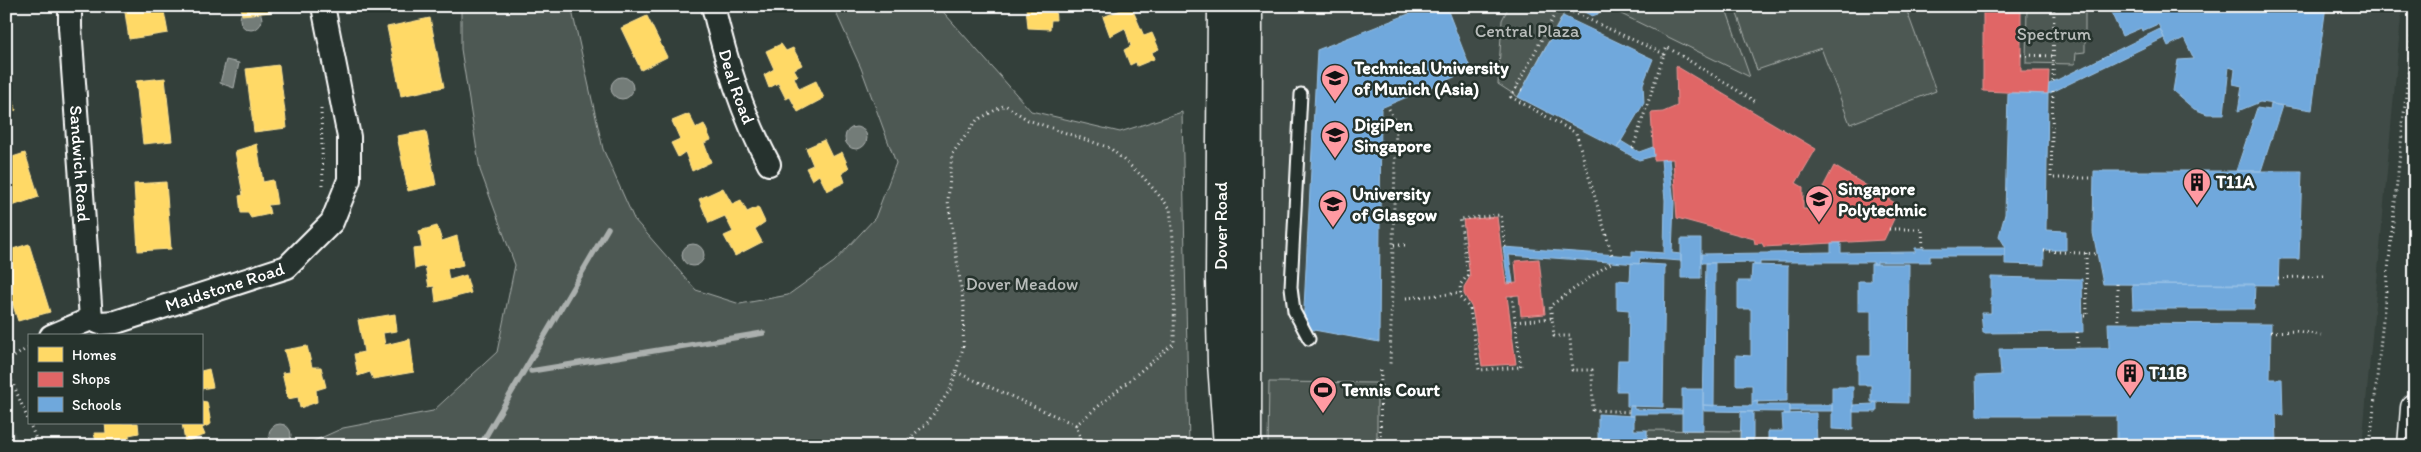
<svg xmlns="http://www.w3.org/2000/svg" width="2421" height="452" font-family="Itim,sans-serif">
	<rect width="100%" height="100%" fill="#333f3a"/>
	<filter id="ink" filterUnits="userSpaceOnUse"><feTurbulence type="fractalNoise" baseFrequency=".02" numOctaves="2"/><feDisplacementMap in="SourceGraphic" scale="10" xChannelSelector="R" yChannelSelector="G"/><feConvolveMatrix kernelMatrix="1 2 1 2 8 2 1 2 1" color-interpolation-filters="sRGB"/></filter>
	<g filter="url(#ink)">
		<!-- built -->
		<path fill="#404c47" d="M1252 6H2402L2362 446H1257Z
			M6 411 20 446H6Z"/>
		<!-- green -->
		<path fill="#4d5853" stroke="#a6aca9" d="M461 6H571L603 149 634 219 696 290 740 304 788 295 834 262 875 218 896 163 861 68 833 6H938L1031 111 1120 132 1182 112 1189 446H303L343 428 433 411 497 352 515 265 480 170 461 49Z
			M1509 6H1568L1518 97 1498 84 1502 20Z
			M1617 6H1725L1750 77 1617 12Z
			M1749 6H1905L1936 91 1850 124 1821 48 1757 70 1736 11Z
			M2027 6H2085V52L2076 53 2075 64 2026 63Z
			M1269 382 1377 383V446H1268Z
			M1647 430 1740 431V446H1647Z"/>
		<!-- water -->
		<path fill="#737b78" stroke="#abb0ae" d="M240 19a11 11 0 1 1 22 0a11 11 0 1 1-22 0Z
			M226 60 239 63 234 88 220 83Z
			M611 88a11 11 0 1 1 22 0a11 11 0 1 1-22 0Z
			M845 138a11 11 0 1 1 22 0a11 11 0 1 1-22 0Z
			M682 255a11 11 0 1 1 22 0a11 11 0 1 1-22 0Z
			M269 435a11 11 0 1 1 22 0a11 11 0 1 1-22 0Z"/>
		<!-- homes -->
		<path fill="#ffd966" stroke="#ffe494" d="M124 6H163L168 33 129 39Z
			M241 6H271V12L242 15Z
			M1055 6 1056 20H1051L1050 29 1028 28 1026 7Z
			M1131 6 1144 36 1152 33 1159 49 1152 52 1154 59 1137 66 1136 62 1130 65 1124 50 1131 46 1125 28 1110 36 1103 17Z
			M647 16 667 57 641 70 621 28Z
			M430 18 444 87 401 96 387 27Z
			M781 44 786 51 793 48 802 65 794 69 798 76 794 77 799 89 816 81 824 98 798 112 790 97 786 99 778 83 769 88 764 75 774 69 766 51Z
			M279 65 287 128 254 132 246 69Z
			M165 78 172 141 143 144 136 81Z
			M6 79 16 110 6 113Z
			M689 114 696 128 704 124 711 140 704 143 711 162 692 171 685 152 678 157 671 143 680 139 672 121Z
			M426 131 436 185 408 191 397 136Z
			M824 140 832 157 842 152 849 168 842 173 845 182 827 191 819 175 812 180 806 168 813 165 806 148Z
			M257 144 263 182 273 180 277 204 268 205 270 214 251 218 248 213H241L239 196 243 195 235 151Z
			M25 153 39 197 6 208V159Z
			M166 182 171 249 138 251 134 184Z
			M723 188 732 204 741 200 747 212 758 207 765 222 755 229 762 242 735 256 724 236 733 232 725 216 709 223 699 199Z
			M437 226 442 241 457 236 463 265 447 269 449 280 466 275 471 293 436 302 434 286 429 287 425 266 415 269 413 249 422 248 419 231Z
			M29 244 50 312 18 321 6 284V251Z
			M395 314 397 331 383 333 385 345 410 339 414 372 373 379 370 372 358 376 354 354 364 352 358 320Z
			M307 346 312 367H321L326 387 316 390 317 402 300 408 298 397 288 399 282 373 290 372 284 350Z
			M209 369 213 387 201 389V371Z
			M201 401 207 402 211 424 202 428 205 435 185 442 182 423H201Z
			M105 423H138L139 433 129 435 130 446H97L94 433H106Z"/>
		<!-- shops -->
		<path fill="#e06666" stroke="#e99494" d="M1983 6H2021V71H2049L2048 94 1983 91Z
			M1676 66 1816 149 1796 183 1803 187V209H1817L1828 190 1823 187 1834 166 1900 206 1884 240 1764 247 1762 243 1755 244 1754 239 1677 218 1673 159 1654 160 1651 113 1663 112 1677 106Z
			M1497 217 1506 284 1517 283 1515 261 1539 259 1545 314 1521 316 1519 295 1507 296 1516 364 1482 366 1472 308 1464 294V287L1470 277 1463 220Z"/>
		<!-- schools -->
		<path fill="#6fa8dc" stroke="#9ac2e6" d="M1429 6H1446L1471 70 1381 108 1379 342 1303 328 1317 50Z
			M1573 6H1599V7L1598 14 1592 16Z
			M2119 6H2326L2312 110 2260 102 2238 111 2242 86 2233 84 2235 69 2229 67 2224 114H2207L2194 109 2173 91 2178 60 2194 59 2184 38 2168 46 2158 24 2142 31 2141 28 2122 36 2110 10Z
			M1563 16 1653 59 1643 84 1644 103 1617 148 1518 97Z
			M2160 29 2164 38 2048 94 2049 84Z
			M2008 93 2048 94 2046 230 2066 231V250H2044V265L2005 264V246L1999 236 2005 214Z
			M2271 104 2282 106 2261 171H2236L2257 108 2270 110Z
			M1621 141 1639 152 1653 147 1654 156 1639 160 1617 148Z
			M1669 159 1674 203 1672 253 1681 254V261L1640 258 1639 264 1509 255 1513 283H1508L1503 247 1632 256V251L1664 253 1665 200 1661 160Z
			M2094 171H2302L2299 259H2279L2278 285 2103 284 2093 233Z
			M1681 239H1701V278H1681Z
			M1831 243H1841V253L1915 252V248H2005V256H1930V262H1877V264H1873V262H1760V265H1754V262L1701 263V254L1831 252Z
			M1631 263 1665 265 1663 407 1627 406V391H1617L1618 360H1628L1629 310 1617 309V280L1630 281Z
			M1706 263H1715L1714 406 1703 405Z
			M1871 264H1909L1908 403 1871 402V385H1858V356H1871V311H1858V281H1871Z
			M1752 265 1788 266 1787 401 1752 402V385H1736V355L1751 356V309H1738V281H1751Z
			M1991 277 2082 279 2083 332 1983 333 1981 313H1991Z
			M2132 284H2255L2254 309H2133Z
			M2108 323 2271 324 2270 379H2282L2283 415 2276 414 2277 444H2117V416H1977L1976 376 2001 375 1999 349 2109 348Z
			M1832 387H1853V430L1832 429Z
			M1682 389H1703V430H1682Z
			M1758 401 1757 405H1790V414H1784V412L1704 411 1703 405 1752 406V402Z
			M1873 402 1877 403V412H1853V405L1873 404Z
			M1790 405H1832V411H1790Z
			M1630 406H1634V409L1682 410V414H1634V416H1629Z
			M1741 412H1753V446H1740Z
			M1816 413 1817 446H1768V431H1783L1782 414Z
			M1598 414 1634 416V430H1647V446H1598Z"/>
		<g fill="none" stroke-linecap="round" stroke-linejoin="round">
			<!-- stream -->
			<path stroke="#abb0ae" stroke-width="5.5" d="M531 371 763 333
				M480 446 608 228"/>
			<!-- lane casing -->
			<g stroke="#fff" stroke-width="15">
				<path id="lane" d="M1301 94 1291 287 1294 311 1309 339"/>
			</g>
			<!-- street casing -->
			<g stroke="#fff" stroke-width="26">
				<g id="street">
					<path id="s1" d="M70 6V27L91 319"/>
					<path id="s2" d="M713 6C726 61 742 114 769 164"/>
					<path id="s3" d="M91 319 100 323 116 322 287 267 332 222 349 180V137L323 6"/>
					<path d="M51 336 91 319"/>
				</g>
			</g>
			<!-- secondary casing -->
			<g stroke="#fff" stroke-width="31">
				<path id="secondary" d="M1222 6 1220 279 1222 363 1228 446
					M1247 446 1248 6"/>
			</g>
			<!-- primary casing -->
			<g stroke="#fff" stroke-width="31">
				<path id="primary" d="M2412 446 2415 408"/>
			</g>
			<!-- path -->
			<path stroke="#fff" stroke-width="3" stroke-dasharray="1 4" stroke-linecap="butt" d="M1559 6 1664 54 1667 47 1756 102
				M2021 8 2054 9
				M2021 55 2053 56
				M2053 81 2054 6
				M1516 88 1511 97 1576 133 1612 255
				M1522 90 1516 88 1559 6
				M2053 91 2051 178H2094
				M321 109 323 186
				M1389 109 1396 124 1390 366
				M1633 148 1664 54
				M1889 229H1922L1923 248
				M1394 245H1406
				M1505 247 1501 215 1460 219 1468 275 1460 285 1461 298 1470 309 1479 370 1521 367 1512 296
				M2044 251 2097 254
				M2278 278 2325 276
				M2117 284 2118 324
				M1406 298 1461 293
				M2084 316H2087L2086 253
				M1552 318 1550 306 1612 262
				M1515 322 1552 318 1554 336H1570L1572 370H1592L1593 410 1630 412
				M2077 332 2078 347
				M2271 332 2296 331 2321 335
				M6 362 29 347
				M6 367 39 446
				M956 372 1076 425
				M901 446 928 422 951 388 963 348 964 307 948 201 952 154 977 120 1005 105 1028 120 1110 148 1142 176 1170 208 1175 259 1174 343 1076 425 1083 446
				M1380 446 1381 366
				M2370 446 2415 7"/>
			<!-- lane -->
			<use href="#lane" stroke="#26332d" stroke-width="11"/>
			<!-- street -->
			<use href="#street" stroke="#26332d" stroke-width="22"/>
			<!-- secondary -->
			<use href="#secondary" stroke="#26332d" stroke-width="28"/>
			<!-- primary -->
			<use href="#primary" stroke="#26332d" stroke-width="28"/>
		</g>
	</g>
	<!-- icons -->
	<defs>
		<g id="university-pin" transform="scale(1.4375)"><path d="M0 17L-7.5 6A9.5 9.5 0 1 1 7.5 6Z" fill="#ff9aa2" stroke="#26332d"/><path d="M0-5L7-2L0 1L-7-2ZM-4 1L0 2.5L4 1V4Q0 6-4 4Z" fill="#111"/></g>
		<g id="building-pin" transform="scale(1.4375)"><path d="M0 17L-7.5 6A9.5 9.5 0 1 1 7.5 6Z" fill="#ff9aa2" stroke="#26332d"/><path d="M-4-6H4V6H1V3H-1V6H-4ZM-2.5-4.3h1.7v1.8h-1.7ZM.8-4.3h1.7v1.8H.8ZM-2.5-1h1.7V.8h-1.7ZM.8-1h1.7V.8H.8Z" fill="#111"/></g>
		<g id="stadium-pin" transform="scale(1.4375)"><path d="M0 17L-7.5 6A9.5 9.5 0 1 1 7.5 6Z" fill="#ff9aa2" stroke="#26332d"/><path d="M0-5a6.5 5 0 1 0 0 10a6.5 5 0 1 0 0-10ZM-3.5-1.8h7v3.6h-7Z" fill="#111"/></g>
	</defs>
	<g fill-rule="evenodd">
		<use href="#university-pin" x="1335" y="78"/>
		<use href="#university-pin" x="1335" y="135"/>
		<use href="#building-pin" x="2197" y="182"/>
		<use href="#university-pin" x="1819" y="199"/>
		<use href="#university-pin" x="1333" y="204"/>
		<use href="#building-pin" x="2130" y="373"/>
		<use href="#stadium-pin" x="1323" y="390"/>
	</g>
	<g text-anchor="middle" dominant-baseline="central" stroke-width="5" stroke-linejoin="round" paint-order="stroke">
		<!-- park labels -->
		<g font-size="18" fill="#b8bcba" stroke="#26332d">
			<text x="1527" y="31">Central Plaza</text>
			<text x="2054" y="34">Spectrum</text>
			<text x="1022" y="284">Dover Meadow</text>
		</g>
		<!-- poi labels -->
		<g font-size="18" font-weight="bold" fill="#fff" stroke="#26332d" text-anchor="start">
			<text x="1354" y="68">Technical University<tspan x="1354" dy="21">of Munich (Asia)</tspan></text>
			<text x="1354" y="125">DigiPen<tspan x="1354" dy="21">Singapore</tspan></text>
			<text x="2216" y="182">T11A</text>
			<text x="1838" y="189">Singapore<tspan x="1838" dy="21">Polytechnic</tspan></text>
			<text x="1352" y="194">University<tspan x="1352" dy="21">of Glasgow</tspan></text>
			<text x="2149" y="373">T11B</text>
			<text x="1342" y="390">Tennis Court</text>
		</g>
		<!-- street labels -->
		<g font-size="18" fill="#fff" stroke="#26332d">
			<text stroke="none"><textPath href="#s2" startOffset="84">Deal Road</textPath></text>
			<text stroke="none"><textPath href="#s1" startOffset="158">Sandwich Road</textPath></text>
			<text transform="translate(1221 226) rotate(-90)">Dover Road</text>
			<text stroke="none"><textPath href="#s3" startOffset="140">Maidstone Road</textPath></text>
		</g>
	</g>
	<!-- margin -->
	<rect width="2421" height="452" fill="none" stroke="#26332d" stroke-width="25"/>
	<rect x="12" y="12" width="2396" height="427" fill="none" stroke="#fff" stroke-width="2" filter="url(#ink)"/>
	<!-- legend -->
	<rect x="28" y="334" width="175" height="90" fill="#26332d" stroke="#7d8581"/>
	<rect x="38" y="347" width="25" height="15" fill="#ffd966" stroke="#7d8581"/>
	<text x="72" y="360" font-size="15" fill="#ffffff">Homes</text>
	<rect x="38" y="372" width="25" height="15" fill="#e06666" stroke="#7d8581"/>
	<text x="72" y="384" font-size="15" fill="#ffffff">Shops</text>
	<rect x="38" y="397" width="25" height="15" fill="#6fa8dc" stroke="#7d8581"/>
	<text x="72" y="410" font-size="15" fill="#ffffff">Schools</text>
</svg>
